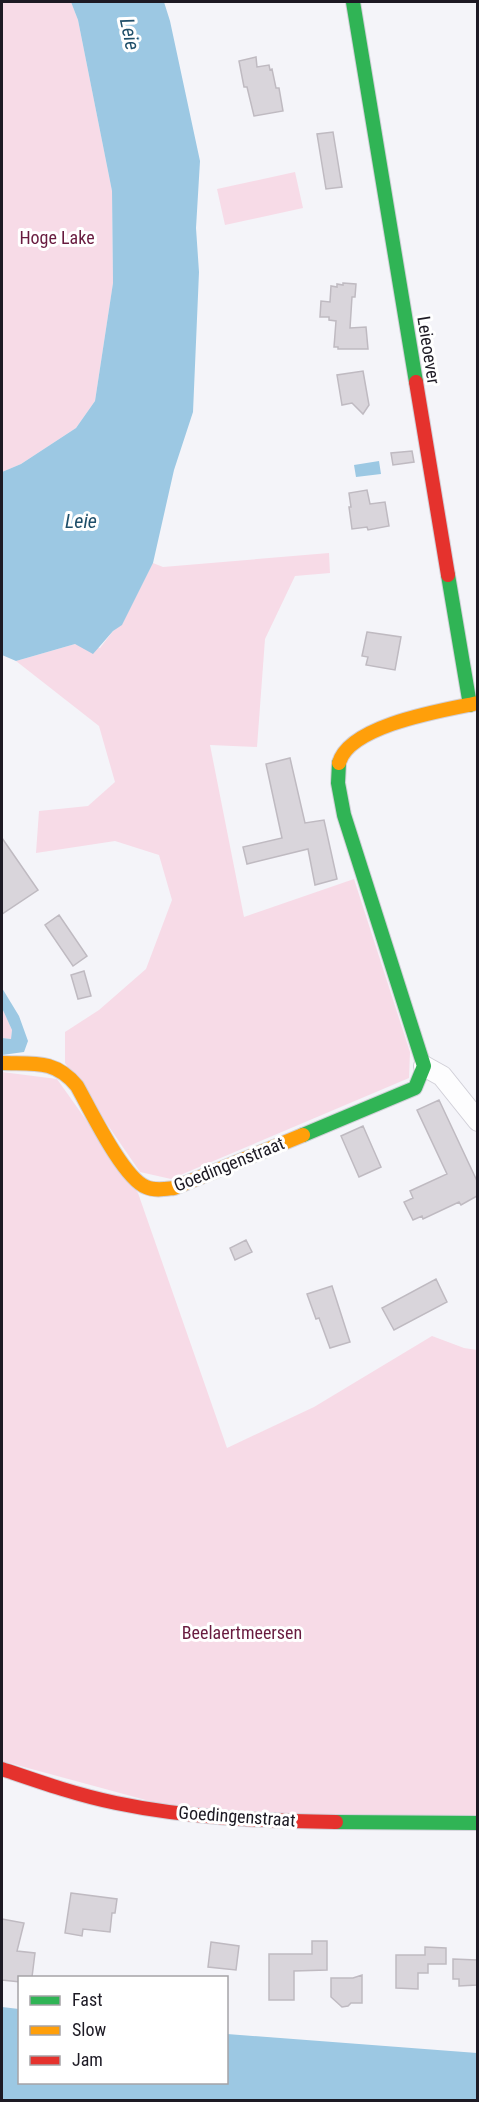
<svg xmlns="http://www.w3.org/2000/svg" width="479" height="2102" font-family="'Roboto Condensed',sans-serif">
	<rect width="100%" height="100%" fill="#f4f4f9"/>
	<!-- green -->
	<path fill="#f7dbe7" d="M2 2H71L78 20 112 191 113 283 95 401 76 428 21 464 2 472Z
		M295 172 303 208 225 225 217 189Z
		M329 553 330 573 295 576 265 639 257 747 210 745 244 917 354 879 410 1052 409 1078 171 1179 140 1172 65 1063V1032L99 1010 146 969 172 900 159 855 115 841 36 853 39 811 88 806 115 782 99 726 16 661 75 644 100 648 113 631 122 624 153 563 163 567Z
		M2 1008 12 1030 11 1039 2 1038Z
		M2 1072 57 1079 138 1193 227 1448 314 1407 432 1336 464 1348 477 1350V1819L190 1812 2 1761Z"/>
	<!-- water -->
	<path fill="#9cc8e3" d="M71 2H164L170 21 200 161 196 228 199 272 193 412 174 470 153 563 122 625 113 631 93 654 75 644 16 661 2 655V472L21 464 76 428 95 401 113 283 112 191 78 20Z
		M379 461 381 474 356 477 354 465Z
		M2 988 19 1016 28 1041 24 1052 2 1055V1038L11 1039 12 1030 2 1008Z
		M2 2007 19 2009 20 2082H226L227 2034 477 2053V2100H2Z"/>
	<!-- building -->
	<path fill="#d9d5db" stroke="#bfbac1" stroke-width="1.5" d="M256 57 257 67 269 65 270 70 272 69 276 88H279L283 111 254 116 247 87H244L239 61Z
		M333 132 342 187 326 189 317 134Z
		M343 283 356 284 355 297H352L350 328 366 327 368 349H338V347H334L336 321 329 320V317H320L321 301 330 302 331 286 337 287V284L343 285Z
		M363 371 369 405 363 414 352 403 342 405 337 375Z
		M412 451 414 462 393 465 391 453Z
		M367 490 370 504 385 502 389 526 368 530 367 527 352 529 349 507H351L349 493Z
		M367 632 401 637 395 670 366 665 368 657 362 656Z
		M290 758 305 823 324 820 337 879 315 885 308 849 247 864 243 847 282 838 266 764Z
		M2 838 38 890 2 914Z
		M59 915 87 956 73 966 45 925Z
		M84 971 91 996 78 999 71 975Z
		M439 1100 477 1181V1196L461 1205 459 1202 423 1219 422 1216 413 1220 404 1202 413 1198 410 1191 447 1174 417 1110Z
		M363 1126 381 1167 359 1177 341 1136Z
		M246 1240 252 1252 235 1260 230 1248Z
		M436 1279 447 1302 394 1330 382 1308Z
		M332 1286 350 1342 330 1348 319 1318 316 1319 307 1294Z
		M71 1893 117 1899 115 1913H112L110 1932 83 1929 82 1936 65 1933Z
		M2 1919 24 1923 17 1951 35 1953 32 1977H20V1982L2 1980Z
		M312 1941H327V1970L294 1971V2000H269V1954H312Z
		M211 1942 239 1946 236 1970 208 1967Z
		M425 1947 446 1948V1964H428V1973H418V1989L396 1988V1955H425Z
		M453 1959 477 1960V1985L459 1986V1979H453Z
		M362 1975V2003H351L348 2006 342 2007 331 1997V1978H353Z"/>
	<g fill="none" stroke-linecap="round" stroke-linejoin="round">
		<!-- street casing -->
		<g stroke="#d1d0d8" stroke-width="22">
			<path id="street" d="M424 1066 442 1076 478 1121"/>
		</g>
		<!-- fast casing -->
		<g stroke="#d1d0d8" stroke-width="16">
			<path id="fast" d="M353 2 416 382
				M448 575 470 705
				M303 1135 415 1088 424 1066 344 815 338 783 339 763
				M336 1822 478 1823"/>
		</g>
		<!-- slow casing -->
		<g stroke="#d1d0d8" stroke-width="16">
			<path id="slow" d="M339 763C349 725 444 710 478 703
				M2 1063C33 1064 55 1059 77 1086 90 1109 123 1178 146 1187 155 1191 165 1189 174 1188L303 1135"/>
		</g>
		<!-- jam casing -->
		<g stroke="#d1d0d8" stroke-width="16">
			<path id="jam" d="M416 382 448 575
				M2 1769C40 1782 77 1795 116 1803 188 1818 263 1821 336 1822"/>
		</g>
		<!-- street -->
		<use href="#street" stroke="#fdfdfe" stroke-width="20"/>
		<!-- fast -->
		<use href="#fast" stroke="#30b455" stroke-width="14"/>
		<!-- slow -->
		<use href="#slow" stroke="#ff9f0a" stroke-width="14"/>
		<!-- jam -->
		<use href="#jam" stroke="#e5322d" stroke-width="14"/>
	</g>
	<g text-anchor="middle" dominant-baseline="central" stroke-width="6" stroke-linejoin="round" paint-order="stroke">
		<!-- park labels -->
		<g font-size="18" fill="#681b3f" stroke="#fff">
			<text x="57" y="237">Hoge Lake</text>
			<text x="242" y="1632">Beelaertmeersen</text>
		</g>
		<!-- street labels -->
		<g font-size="18" fill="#1d1a24" stroke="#fff">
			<text transform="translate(429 350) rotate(81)">Leieoever</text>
			<text transform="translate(229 1164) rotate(-22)">Goedingenstraat</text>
			<text transform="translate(237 1816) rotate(4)">Goedingenstraat</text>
		</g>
		<!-- water labels -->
		<g font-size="20" font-style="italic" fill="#1e4e69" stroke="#fff">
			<text transform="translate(130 34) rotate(78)">Leie</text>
			<text x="81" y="521">Leie</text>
		</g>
	</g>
	<!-- border -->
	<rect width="479" height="2102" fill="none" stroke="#1d1a24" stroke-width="6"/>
	<!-- legend -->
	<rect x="18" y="1976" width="210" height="108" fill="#ffffff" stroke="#a5a3a7" stroke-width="1.5"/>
	<rect x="30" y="1996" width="30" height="9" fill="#30b455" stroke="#a5a3a7" stroke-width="1.5"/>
	<text x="72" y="2006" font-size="18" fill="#1d1a24">Fast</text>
	<rect x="30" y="2026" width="30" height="9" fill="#ff9f0a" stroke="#a5a3a7" stroke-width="1.5"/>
	<text x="72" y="2036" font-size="18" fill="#1d1a24">Slow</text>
	<rect x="30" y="2056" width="30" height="9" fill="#e5322d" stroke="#a5a3a7" stroke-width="1.5"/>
	<text x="72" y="2066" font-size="18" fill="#1d1a24">Jam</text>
</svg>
